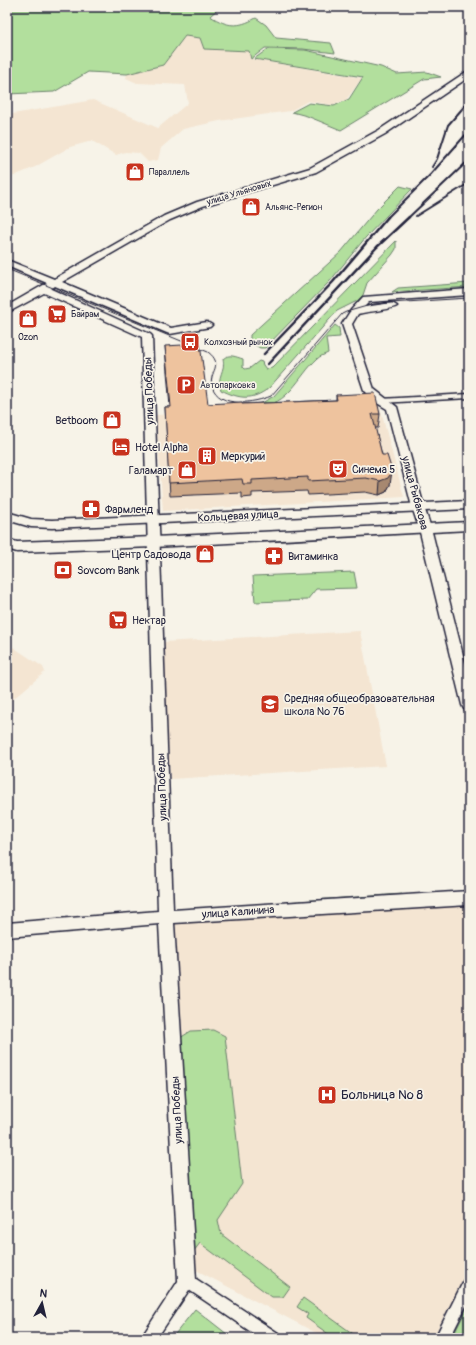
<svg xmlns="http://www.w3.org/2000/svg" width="476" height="1345" font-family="Pangolin,sans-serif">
	<rect width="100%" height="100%" fill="#f7f3e8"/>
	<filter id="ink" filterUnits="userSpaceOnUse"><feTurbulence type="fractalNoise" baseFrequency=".025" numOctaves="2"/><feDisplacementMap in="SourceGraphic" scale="8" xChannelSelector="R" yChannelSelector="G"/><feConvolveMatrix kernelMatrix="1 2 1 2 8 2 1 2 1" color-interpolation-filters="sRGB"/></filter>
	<g filter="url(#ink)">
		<!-- built -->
		<path fill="#f4e5d2" d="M185 36 200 38 204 49 249 51 252 59 362 78 346 100 331 105 308 101 290 111 219 121 183 129 161 148 158 160 148 162 139 153 125 152 116 155 92 141 70 147 35 167 7 179V115L93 100 158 128 188 103 185 85 137 83 126 78 127 74 163 65Z
			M379 404 404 497 163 511 156 415Z
			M360 631 386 766 170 779 163 642Z
			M7 643 43 667 45 672 7 704Z
			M469 905V1267L433 1338H326L196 1270 175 922Z"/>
		<!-- green -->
		<path fill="#b2df9d" stroke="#6a806c" d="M7 7H220L210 16C228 27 238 28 256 18L266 25 276 38 331 43 335 53 303 49 265 48 251 59 249 51 204 49 200 38 185 36 163 65 127 74 88 72 54 92 7 94Z
			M268 49 305 50 381 67 397 74 427 72 441 77 424 79 341 130 307 116 292 112 309 103 334 106 349 99 363 77 254 59Z
			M400 186 412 189 366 237 330 281 265 348H260L250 342V335L341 252 377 209Z
			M396 241V249L392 255 367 283 363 295 357 301 337 311 269 388C252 401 240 399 221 390 216 376 226 371 223 359 229 353 236 357 243 359V367L245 369 250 368 259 361 262 362 263 365 266 369 272 368Z
			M469 283V287L392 292 398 288Z
			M335 325 339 328 340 337 326 338 328 353C324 355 320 356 317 359 300 374 286 409 260 404L274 396Z
			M354 572 357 588 316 589 307 600 255 602 253 576Z
			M402 894 403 899 285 907 284 902Z
			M213 1030 225 1036 242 1184 218 1220 221 1234 290 1287 283 1297H272L200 1243 191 1255 180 1038 191 1031Z
			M303 1298 359 1338H334L306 1318 308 1314 297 1307Z
			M469 1304V1338H452Z
			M195 1309 232 1338H172Z"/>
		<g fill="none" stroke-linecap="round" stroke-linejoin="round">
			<!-- minor casing -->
			<g stroke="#22223b" stroke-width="3">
				<path id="minor" d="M469 394V398L381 403 377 401 381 399Z
					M187 1273 278 1333 280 1338H260L189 1290 157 1338H141L182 1275Z
					M469 1278V1300L450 1338H435L464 1280Z"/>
			</g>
			<!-- tertiary casing -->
			<g stroke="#22223b" stroke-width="3">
				<path id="tertiary" d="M466 72H469V77L385 134 316 172 203 206 170 220 62 282 171 328 207 322 212 325 210 327 170 334 167 333 55 286 51 289 150 334 152 336 173 910 469 891V905L174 923 196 1280 194 1287 187 1289 180 1287 178 1280 159 924 7 937V923L158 911 142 337 44 293 7 313V306L47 283 7 266V260L54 279 164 216 197 202 310 168 379 130Z
					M469 289V295L369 302 364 307 392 303 397 306C394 309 365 312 358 314L352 324 374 389 397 407 424 507 431 528 469 679V710L464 709 462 705 419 528 412 507 387 409 377 403 364 390 342 324 351 310 363 297Z"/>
			</g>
			<!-- secondary casing -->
			<g stroke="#22223b" stroke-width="3">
				<path id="secondary" d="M469 501V509L52 528 31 527 7 520V512L31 519 52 520Z
					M469 522V530L154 547 17 552 7 549V539L17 542 154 537Z"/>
			</g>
			<!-- minor -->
			<use href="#minor" fill="#f7f3e8" fill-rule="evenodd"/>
			<!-- tertiary -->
			<use href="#tertiary" fill="#f7f3e8" fill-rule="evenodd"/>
			<!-- secondary -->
			<use href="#secondary" fill="#f7f3e8" fill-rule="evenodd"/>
			<!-- tram -->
			<path stroke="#22223b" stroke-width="1" d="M7 269 208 352C225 365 208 372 212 386 219 409 255 403 271 396L342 314 346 312 374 304 469 298"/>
			<!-- rail-far1 -->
			<path stroke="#22223b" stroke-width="2" d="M432 167 437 159 448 125 469 101
				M416 216 469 183
				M387 218 431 174 469 131
				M408 218 469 160"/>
			<!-- rail -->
			<path stroke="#22223b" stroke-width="2.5" d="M264 354 333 282 388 217
				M268 364 377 247 409 217"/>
		</g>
		<!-- wall -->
		<path fill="#cda888" stroke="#22223b" d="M165 346 208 404H242L336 400V395L380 414 378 428H375L382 455 390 485 386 492 379 495 365 492 308 495 307 491 252 493V497L242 498V493L170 496 165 407H170L166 360Z"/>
		<!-- shaded-wall -->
		<path fill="#a7886f" stroke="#22223b" d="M392 471 390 485 386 492 379 495 380 481Z"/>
		<!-- building -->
		<path fill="#eec39e" stroke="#22223b" d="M200 344 208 404 242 402V404L337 400 336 395 375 393 380 414H372L382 455H387L392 471 388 478 380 481 366 478 308 481V477L252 480V484H243L242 479 169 483 165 407H171L165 346Z"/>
	</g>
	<!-- icons -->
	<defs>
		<g id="shop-square" transform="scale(1)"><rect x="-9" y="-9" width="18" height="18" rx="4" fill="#c8321e" stroke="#f7f3e8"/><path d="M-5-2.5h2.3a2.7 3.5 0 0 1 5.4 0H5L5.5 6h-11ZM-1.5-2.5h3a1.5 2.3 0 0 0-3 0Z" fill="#fff"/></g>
		<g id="supermarket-square" transform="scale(1)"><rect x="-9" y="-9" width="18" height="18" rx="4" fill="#c8321e" stroke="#f7f3e8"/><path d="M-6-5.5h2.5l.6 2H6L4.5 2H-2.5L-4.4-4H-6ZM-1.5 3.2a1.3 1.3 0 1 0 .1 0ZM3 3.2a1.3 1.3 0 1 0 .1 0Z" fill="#fff"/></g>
		<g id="bus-square" transform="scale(1)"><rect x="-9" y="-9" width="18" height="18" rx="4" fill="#c8321e" stroke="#f7f3e8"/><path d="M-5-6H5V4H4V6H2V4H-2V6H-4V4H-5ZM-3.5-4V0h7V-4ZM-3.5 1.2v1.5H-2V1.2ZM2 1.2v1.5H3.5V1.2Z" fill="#fff"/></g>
		<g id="parking-square" transform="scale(1)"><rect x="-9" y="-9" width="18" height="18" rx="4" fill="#c8321e" stroke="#f7f3e8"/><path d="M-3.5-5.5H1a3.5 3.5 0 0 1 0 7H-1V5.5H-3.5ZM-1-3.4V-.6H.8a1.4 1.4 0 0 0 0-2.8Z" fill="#fff"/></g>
		<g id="hotel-square" transform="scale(1)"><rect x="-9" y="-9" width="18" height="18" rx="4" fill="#c8321e" stroke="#f7f3e8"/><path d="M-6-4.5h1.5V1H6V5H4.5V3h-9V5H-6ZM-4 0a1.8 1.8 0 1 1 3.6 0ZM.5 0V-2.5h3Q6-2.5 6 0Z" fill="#fff"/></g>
		<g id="building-square" transform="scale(1)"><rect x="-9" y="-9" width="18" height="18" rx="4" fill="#c8321e" stroke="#f7f3e8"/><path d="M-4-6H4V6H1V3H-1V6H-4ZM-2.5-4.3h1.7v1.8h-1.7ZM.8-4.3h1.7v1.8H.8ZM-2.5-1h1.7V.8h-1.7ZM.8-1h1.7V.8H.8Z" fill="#fff"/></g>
		<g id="theatre-square" transform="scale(1)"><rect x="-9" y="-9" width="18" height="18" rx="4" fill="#c8321e" stroke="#f7f3e8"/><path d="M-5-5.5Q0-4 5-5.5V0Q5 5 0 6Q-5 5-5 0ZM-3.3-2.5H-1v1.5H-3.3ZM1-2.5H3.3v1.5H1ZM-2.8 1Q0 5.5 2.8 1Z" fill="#fff"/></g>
		<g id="pharmacy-square" transform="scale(1)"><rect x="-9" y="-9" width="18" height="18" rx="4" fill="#c8321e" stroke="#f7f3e8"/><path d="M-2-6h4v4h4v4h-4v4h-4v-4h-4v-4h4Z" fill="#fff"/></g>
		<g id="bank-square" transform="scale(1)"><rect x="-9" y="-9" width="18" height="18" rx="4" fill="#c8321e" stroke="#f7f3e8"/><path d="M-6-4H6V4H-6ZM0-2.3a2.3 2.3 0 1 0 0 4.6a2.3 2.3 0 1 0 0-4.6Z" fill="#fff"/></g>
		<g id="school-square" transform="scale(1)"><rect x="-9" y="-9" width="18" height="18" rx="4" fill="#c8321e" stroke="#f7f3e8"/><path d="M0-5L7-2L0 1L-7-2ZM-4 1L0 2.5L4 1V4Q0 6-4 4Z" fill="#fff"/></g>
		<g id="hospital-square" transform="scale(1)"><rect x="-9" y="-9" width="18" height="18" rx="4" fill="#c8321e" stroke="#f7f3e8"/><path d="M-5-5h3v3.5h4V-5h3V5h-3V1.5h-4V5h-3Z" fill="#fff"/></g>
	</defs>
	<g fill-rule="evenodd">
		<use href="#shop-square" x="135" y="172"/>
		<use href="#shop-square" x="251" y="207"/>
		<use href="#supermarket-square" x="57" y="314"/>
		<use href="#shop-square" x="28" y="319"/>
		<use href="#bus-square" x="190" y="342"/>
		<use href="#parking-square" x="186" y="385"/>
		<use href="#shop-square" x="112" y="420"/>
		<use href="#hotel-square" x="121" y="447"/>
		<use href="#building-square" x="207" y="456"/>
		<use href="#theatre-square" x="338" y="469"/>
		<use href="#shop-square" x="187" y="470"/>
		<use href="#pharmacy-square" x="91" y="509"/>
		<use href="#shop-square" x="205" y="554"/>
		<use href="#pharmacy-square" x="274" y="556"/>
		<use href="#bank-square" x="63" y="570"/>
		<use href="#supermarket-square" x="118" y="620"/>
		<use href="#school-square" x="270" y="704"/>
		<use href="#hospital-square" x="327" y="1095"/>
	</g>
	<g text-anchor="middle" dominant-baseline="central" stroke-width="3.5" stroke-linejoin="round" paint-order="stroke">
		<!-- far-poi labels -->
		<g font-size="9" fill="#22223b" stroke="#f7f3e8" text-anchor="start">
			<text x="149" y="172">Параллель</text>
			<text x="265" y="207">Альянс-Регион</text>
			<text x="71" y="314">Байрам</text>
			<text x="28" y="337" text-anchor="middle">Ozon</text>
			<text x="204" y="342">Колхозный рынок</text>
			<text x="200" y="385">Автопарковка</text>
		</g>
		<!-- far-street labels -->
		<g font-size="9" fill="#22223b" stroke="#f7f3e8">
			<text transform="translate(239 193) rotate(-17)">улица Ульяновых</text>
		</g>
		<!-- street labels -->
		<g font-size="11" fill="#22223b" stroke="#f7f3e8">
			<text transform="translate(149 391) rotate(-92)">улица Победы</text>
			<text transform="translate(415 493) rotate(75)">улица Рыбакова</text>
			<text transform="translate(238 516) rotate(-3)">Кольцевая улица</text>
			<text transform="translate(162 787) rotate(-92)">улица Победы</text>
			<text transform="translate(238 912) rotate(-4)">улица Калинина</text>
			<text transform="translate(177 1110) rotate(-93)">улица Победы</text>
		</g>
		<!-- poi labels -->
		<g font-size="11" fill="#22223b" stroke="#f7f3e8" text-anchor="start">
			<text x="98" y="420" text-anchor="end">Betboom</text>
			<text x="135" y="447">Hotel Alpha</text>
			<text x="221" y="456">Меркурий</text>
			<text x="352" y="469">Синема 5</text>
			<text x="173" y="470" text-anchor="end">Галамарт</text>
			<text x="105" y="509">Фармленд</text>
			<text x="191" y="554" text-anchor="end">Центр Садовода</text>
			<text x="288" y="556">Витаминка</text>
			<text x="77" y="570">Sovcom Bank</text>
			<text x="132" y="620">Нектар</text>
			<text x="284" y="698">Средняя общеобразовательная<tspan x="284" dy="13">школа № 76</tspan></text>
		</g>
		<!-- near-poi labels -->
		<g font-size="13" fill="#22223b" stroke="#f7f3e8" text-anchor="start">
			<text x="341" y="1095">Больница № 8</text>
		</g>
	</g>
	<!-- margin -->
	<rect width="476" height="1345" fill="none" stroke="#f7f3e8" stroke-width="24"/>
	<rect x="12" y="12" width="452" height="1321" fill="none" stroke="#22223b" stroke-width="1.5" filter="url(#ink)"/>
	<!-- north arrow -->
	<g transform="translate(42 1303) rotate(8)" stroke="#f7f3e8" stroke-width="3" paint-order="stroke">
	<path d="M0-3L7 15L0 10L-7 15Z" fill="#22223b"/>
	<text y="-6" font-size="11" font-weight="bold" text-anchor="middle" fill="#22223b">N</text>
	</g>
</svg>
